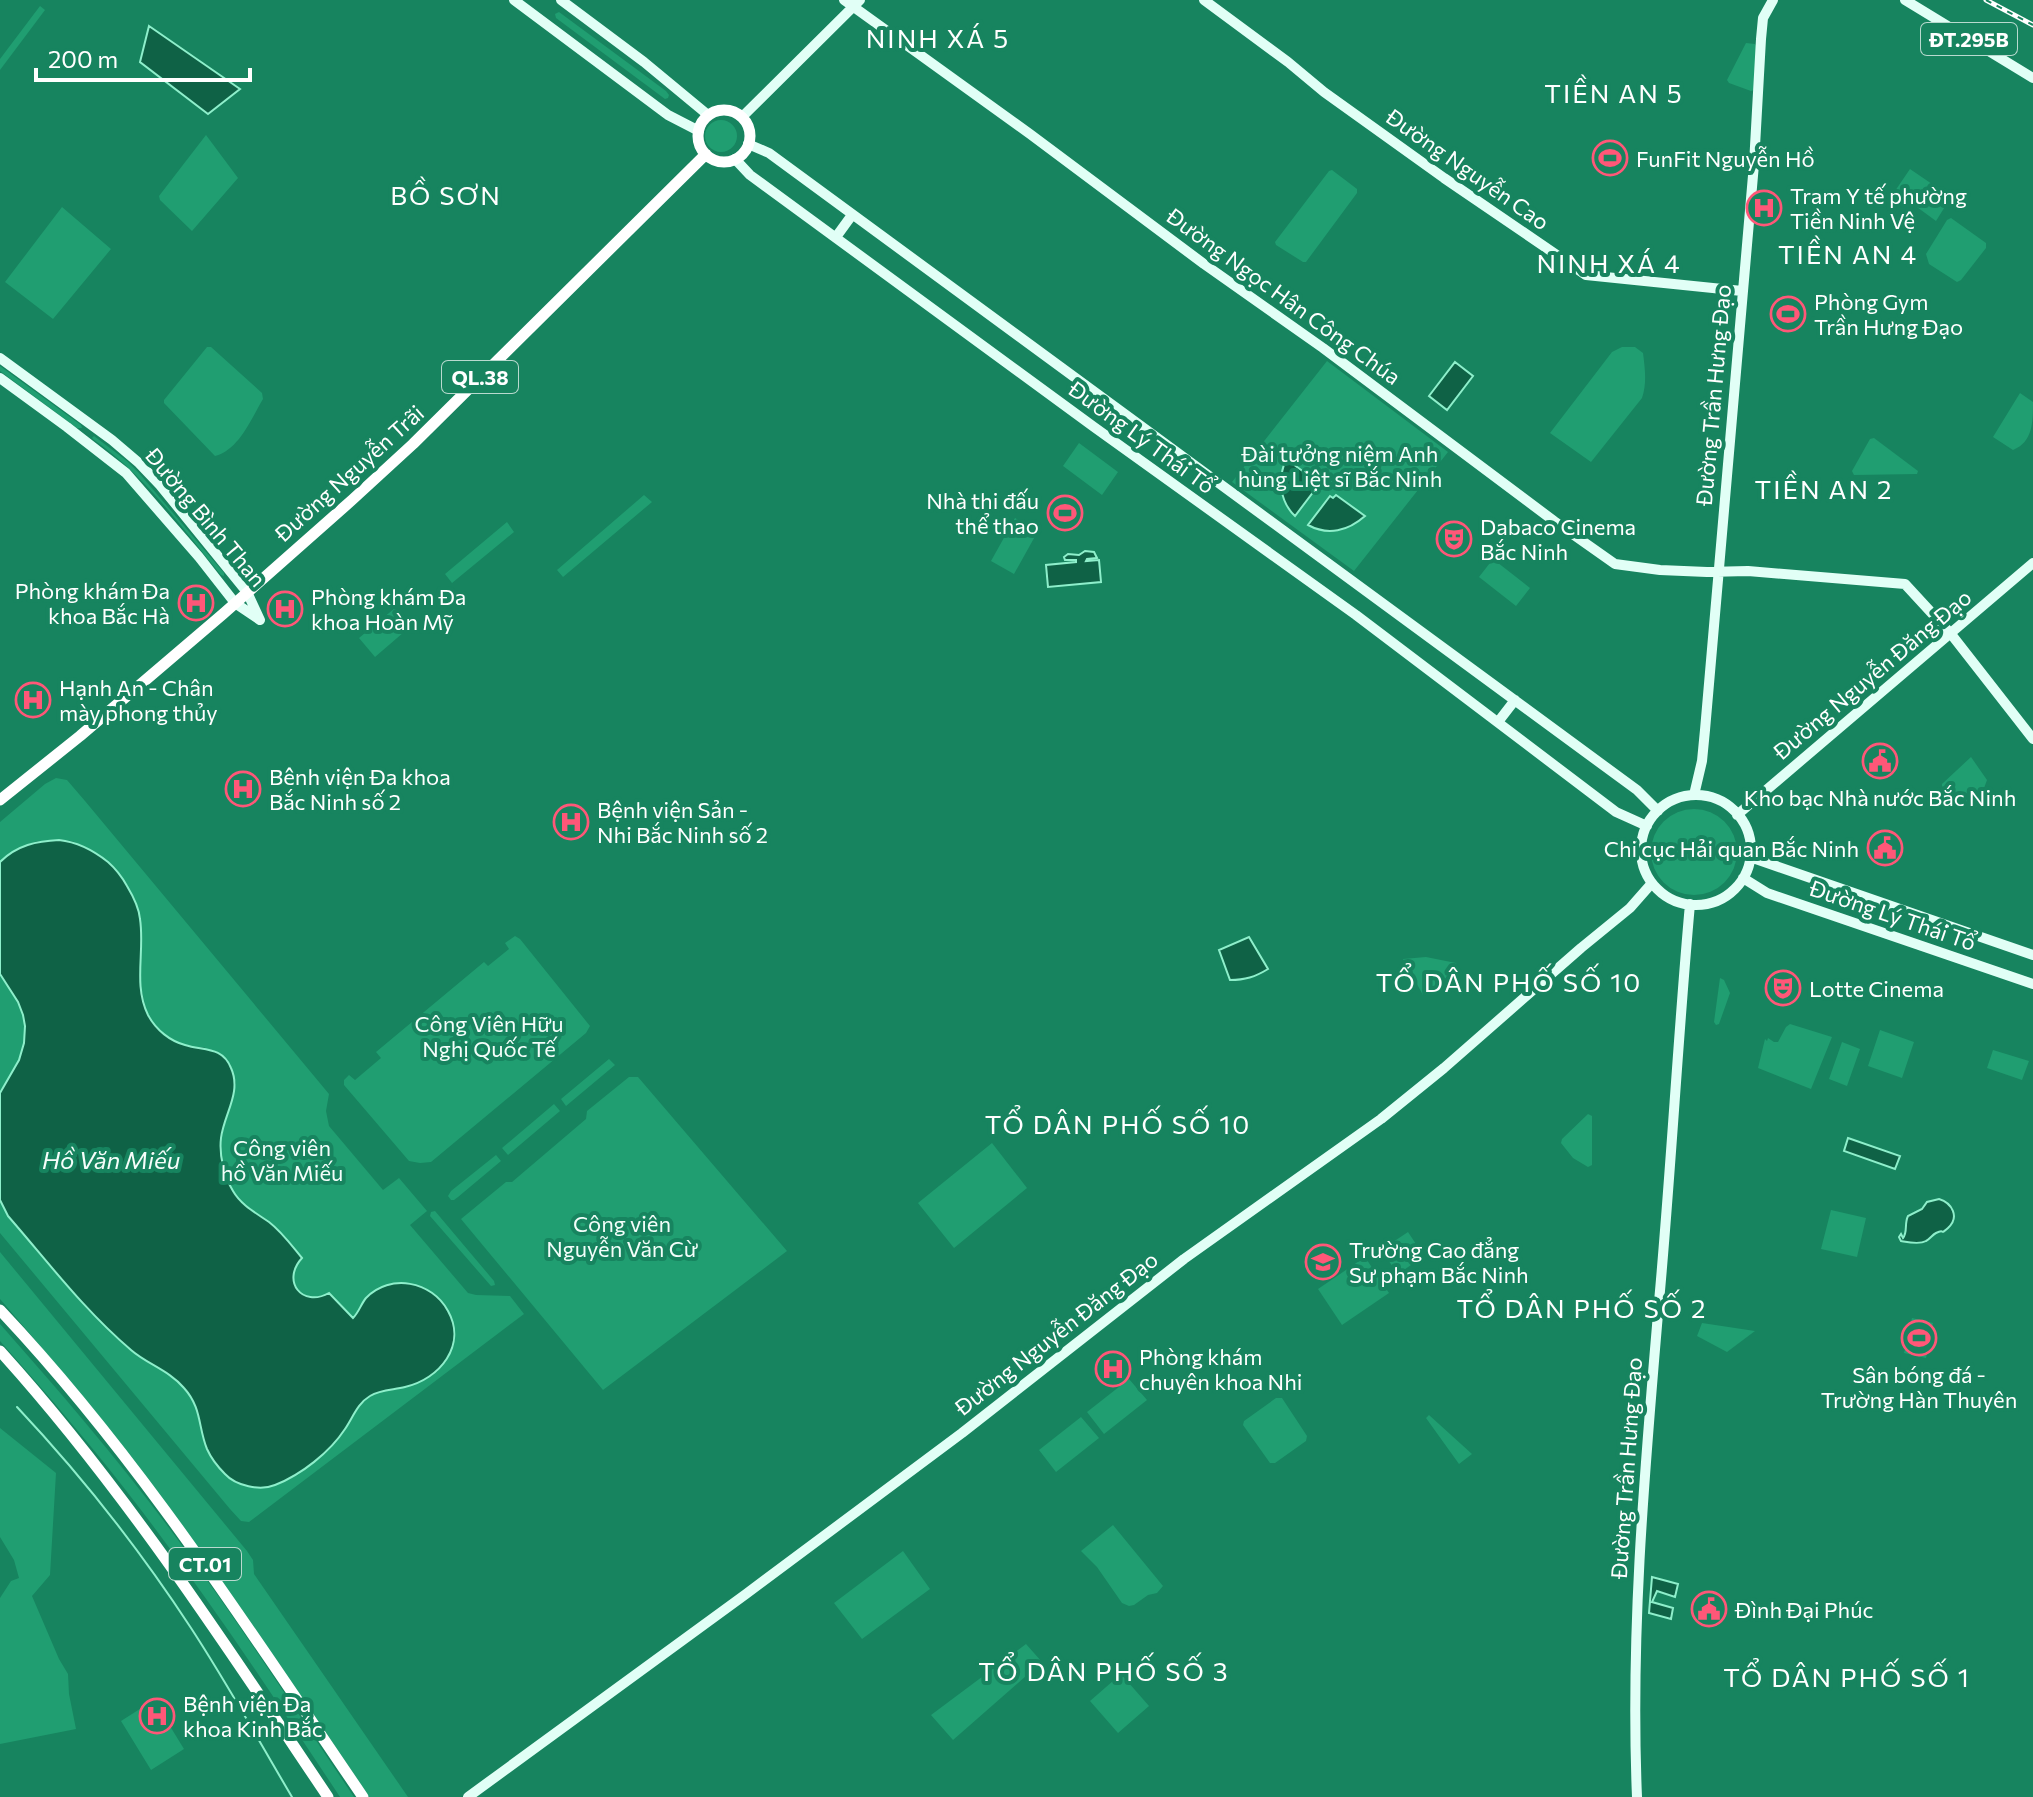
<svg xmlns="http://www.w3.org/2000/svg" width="2033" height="1797" font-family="Commissioner,sans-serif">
	<rect width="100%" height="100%" fill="#17845f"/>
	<!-- green -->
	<path fill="#209e71" d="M40 6 45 10 0 70V59Z
		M559 12 666 91 669 95 668 98 665 99 556 18 555 14Z
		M1746 43 1755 44 1757 47 1754 90 1751 91 1729 83 1727 80Z
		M705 136a16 16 0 1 1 32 0a16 16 0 1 1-32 0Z
		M206 135 238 178 192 231 160 200 159 196Z
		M1910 169 1951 197 1936 221 1895 191Z
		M1332 170 1357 189V193L1306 262H1303L1276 245 1275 242 1329 171Z
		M62 207 111 249 53 319 5 282Z
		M1951 218 1986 243V248L1961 280 1957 282 1929 264 1926 254 1947 220Z
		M207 347H211L262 393 263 399C251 419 239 450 215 456L164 403V400Z
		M1622 347H1635L1643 353C1645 369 1647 383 1642 398L1591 462 1550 433 1612 352Z
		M1327 361 1448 452 1354 571 1232 482Z
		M0 366 81 425 82 428H77L0 371Z
		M2020 393 2033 402C2033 422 2033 442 2013 450L1993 437Z
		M94 436 127 461 139 473 224 573V576L221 575C182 528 145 475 94 440L92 438Z
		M1874 438 1918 471 1917 474 1854 475 1852 471 1870 439Z
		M1079 443 1118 472 1102 495 1063 466Z
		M644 495 652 502 563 577 557 570Z
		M1015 518 1038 531 1014 574 991 561Z
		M507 522 514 532 452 583 445 574Z
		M1493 559 1530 588 1516 606 1479 577Z
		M395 608 411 626 375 657 359 638Z
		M1971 757 1987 780 1977 807 1944 795 1942 791V784Z
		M56 778 67 780 85 801 329 1094 326 1111 329 1126 383 1190 399 1178 427 1211 410 1225 468 1293 476 1295 510 1296 524 1314 249 1522 241 1521 230 1509 0 1233V1200L8 1216 88 1310 133 1352 168 1373 183 1386 196 1405 200 1416 206 1447 211 1458 227 1476 238 1482 262 1488 274 1486 298 1475 314 1461 343 1432 359 1405 371 1395 387 1390 406 1387 424 1380 438 1371 440 1299C416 1283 391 1274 368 1297 362 1303 359 1311 353 1318L330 1293C302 1307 281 1282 302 1258L269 1222 253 1212 237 1197 228 1182 222 1155 221 1139 236 1083 231 1067 204 1047H190L171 1040 158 1029 147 1013 141 987 140 916 86 847 72 841 59 840 37 841 17 849 0 862V822L45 784Z
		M1651 852a43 43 0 1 1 86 0a43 43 0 1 1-86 0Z
		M515 936 520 939 590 1026 586 1033 431 1162 420 1163 409 1161 344 1085V1080L349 1075 355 1080 381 1058 376 1052 484 962 488 966 509 949 505 943Z
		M1426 957 1456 963 1458 969 1423 995 1403 959Z
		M0 974C6 983 13 992 18 1002 35 1034 18 1066 0 1093Z
		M1720 978 1724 980 1730 993 1719 1024 1716 1025 1714 1022Z
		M1790 1024 1832 1037 1811 1089 1758 1068 1765 1039 1767 1041 1768 1038 1774 1042H1778L1786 1027Z
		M1880 1030 1914 1042 1902 1078 1868 1066Z
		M1842 1042 1860 1049 1847 1086 1829 1079Z
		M1993 1050 2029 1061 2022 1080 1987 1068Z
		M609 1059 615 1065 566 1106 561 1099Z
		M629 1077H638L787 1251 603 1390 461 1219 506 1182H512L586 1119 587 1111Z
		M554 1104 560 1111 508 1155 502 1148Z
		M1588 1114 1592 1116V1165L1588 1167 1573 1158 1561 1143 1562 1139Z
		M992 1143 1027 1188 954 1248 918 1203Z
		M496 1155 501 1161 458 1197 454 1200H451L448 1196 451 1191Z
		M1831 1210 1866 1218 1857 1257 1821 1249Z
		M435 1211 494 1281 495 1285 491 1286 430 1216 431 1212Z
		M1408 1232 1424 1256 1398 1274 1381 1250Z
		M0 1252 247 1551 253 1560 254 1574 408 1797H369C254 1624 136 1455 0 1299Z
		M1365 1257 1389 1293 1342 1325 1318 1289Z
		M1912 1318 1933 1323 1926 1358 1904 1353Z
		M1702 1323 1755 1331 1727 1352 1697 1336Z
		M0 1324C62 1394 123 1465 178 1540 240 1624 296 1711 354 1797H340C276 1700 212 1603 141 1510 97 1452 49 1396 0 1341Z
		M1129 1379 1147 1400 1104 1434 1087 1412Z
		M1276 1398H1282L1307 1436 1306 1441 1275 1463H1270L1243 1425 1244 1421Z
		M1429 1415 1472 1454 1459 1464 1426 1418Z
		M1081 1417 1099 1438 1056 1472 1039 1450Z
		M0 1428 56 1473 50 1575 32 1596 59 1659 68 1674 69 1694 76 1729 0 1744V1598L11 1581 19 1578 14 1560 0 1537Z
		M1113 1525 1163 1586 1157 1593 1148 1595 1134 1605 1129 1606 1122 1603 1097 1567 1081 1551Z
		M903 1551 930 1589 862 1639 834 1603Z
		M1026 1644 1042 1662 953 1740 931 1715Z
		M1121 1674 1149 1706 1118 1733 1090 1701Z
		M154 1700 184 1749 151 1770 121 1721Z"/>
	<!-- water -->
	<path fill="#0f6246" stroke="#8eefcb" stroke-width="2" d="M149 26 240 89 208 114 140 62Z
		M1455 362 1473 376 1447 410 1429 396Z
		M1286 459 1315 480 1313 484 1317 487 1295 516C1279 501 1278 478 1286 459Z
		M1336 495 1365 516C1348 531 1328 536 1308 525L1330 496 1333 498Z
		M1085 551 1094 552 1097 558 1087 559 1086 561 1099 560 1101 582 1048 587 1046 565 1076 562V560H1065L1064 557 1068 554 1079 555Z
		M59 840C78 842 93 850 108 862 116 869 122 877 127 886 133 896 139 907 140 919 145 951 133 985 148 1015 156 1030 170 1041 185 1045 203 1051 222 1046 231 1068 242 1092 224 1114 221 1138 219 1155 224 1176 233 1191 241 1205 256 1213 269 1222 282 1232 292 1246 302 1258 281 1281 302 1308 329 1293L353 1318C359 1312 361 1304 366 1298 390 1273 432 1281 448 1311 467 1345 440 1379 405 1387 394 1390 381 1389 370 1396 358 1403 353 1417 345 1429 330 1452 301 1475 275 1485 260 1491 236 1486 225 1474 218 1467 211 1458 207 1449 198 1427 202 1408 184 1388 170 1371 147 1364 131 1350 84 1310 48 1262 8 1216L0 1200V1093L19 1060 24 1043 25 1026 23 1015 18 1002 0 974V862C17 845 37 841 59 840Z
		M1249 937 1268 969C1255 977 1245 980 1230 980L1219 950Z
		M1848 1138 1900 1156 1895 1169 1844 1151Z
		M1939 1199C1952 1203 1960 1217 1948 1228 1939 1236 1946 1228 1936 1233 1932 1235 1930 1239 1926 1241 1919 1245 1907 1242 1901 1241L1899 1237 1901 1234 1903 1238C1908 1232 1904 1224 1908 1216L1922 1209 1927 1202Z
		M1652 1577 1678 1584 1675 1597 1657 1591 1652 1602 1673 1608 1671 1619 1649 1613Z"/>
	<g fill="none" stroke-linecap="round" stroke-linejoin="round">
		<!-- stream -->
		<path stroke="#8eefcb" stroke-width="2" d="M17 1407C81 1475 140 1550 191 1628 227 1683 259 1741 292 1797"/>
		<!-- major -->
		<path stroke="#e1fff6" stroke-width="10" d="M514 0 668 115 699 131
			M561 0 644 62 708 115
			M844 0 1030 134 1204 264 1323 348 1554 521 1615 564 1660 570 1707 572 1748 571 1905 584 1951 634 2033 739
			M1204 0 1288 62 1324 92 1444 178 1586 275 1742 291
			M1905 0 2033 78
			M742 117 860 0
			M748 144 769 153 1637 790 1658 811
			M735 159 750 175 1094 427 1356 615 1616 812 1647 826
			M836 237 852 215
			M0 358 112 440 139 463 160 485 247 592 260 620
			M0 378 67 427 126 473 199 557 235 603 260 620
			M1498 722 1515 700
			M1694 795 1702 761 1705 730 1754 164 1761 39 1763 18 1773 0
			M1641 850a55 55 0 1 1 110 0a55 55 0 1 1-110 0Z
			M1737 815 2033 563
			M1750 857 2033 955
			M1743 878 1767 893 2033 984
			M468 1797 746 1594 962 1433 1184 1259 1381 1119 1444 1068 1581 948 1630 908 1652 883
			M1637 1797C1630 1631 1645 1467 1659 1302 1671 1170 1678 1037 1690 904"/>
		<!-- highway -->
		<path stroke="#fff" stroke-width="11" d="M698 136a26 26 0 1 1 52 0a26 26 0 1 1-52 0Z
			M0 800 80 736 223 614 352 500 413 444 706 154
			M0 1310C139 1457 249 1630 363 1797
			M0 1351C124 1488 225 1644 328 1797"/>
		<!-- rail casing -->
		<g stroke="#fff" stroke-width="5">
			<path id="rail" d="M1986 0 2033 25"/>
		</g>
		<!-- rail -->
		<use href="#rail" stroke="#17845f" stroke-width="2" stroke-dasharray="6" stroke-linecap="butt"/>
	</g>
	<!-- icons -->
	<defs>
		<g id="stadium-ring" transform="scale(1.8)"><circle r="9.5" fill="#17845f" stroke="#ff5778" stroke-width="1.5"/><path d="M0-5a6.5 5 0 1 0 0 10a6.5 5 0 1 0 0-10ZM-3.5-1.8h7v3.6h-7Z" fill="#ff5778"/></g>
		<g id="hospital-ring" transform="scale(1.8)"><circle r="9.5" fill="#17845f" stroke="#ff5778" stroke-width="1.5"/><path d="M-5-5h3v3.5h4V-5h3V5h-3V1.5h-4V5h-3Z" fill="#ff5778"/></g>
		<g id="theatre-ring" transform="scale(1.8)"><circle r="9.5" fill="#17845f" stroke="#ff5778" stroke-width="1.5"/><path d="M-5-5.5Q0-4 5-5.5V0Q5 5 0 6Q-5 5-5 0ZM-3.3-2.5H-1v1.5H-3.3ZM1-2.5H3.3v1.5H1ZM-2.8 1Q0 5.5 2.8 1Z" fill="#ff5778"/></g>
		<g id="civic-ring" transform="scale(1.8)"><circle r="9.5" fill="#17845f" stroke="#ff5778" stroke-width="1.5"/><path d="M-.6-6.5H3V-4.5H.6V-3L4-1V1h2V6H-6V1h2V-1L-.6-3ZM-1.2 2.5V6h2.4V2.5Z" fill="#ff5778"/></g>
		<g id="university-ring" transform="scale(1.8)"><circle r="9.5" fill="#17845f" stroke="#ff5778" stroke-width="1.5"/><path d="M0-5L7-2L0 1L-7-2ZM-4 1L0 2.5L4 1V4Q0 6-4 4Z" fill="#ff5778"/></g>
	</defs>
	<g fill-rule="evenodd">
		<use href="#stadium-ring" x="1610" y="158"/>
		<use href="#hospital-ring" x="1764" y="208"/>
		<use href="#stadium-ring" x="1788" y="314"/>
		<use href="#stadium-ring" x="1065" y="513"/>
		<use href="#theatre-ring" x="1454" y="539"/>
		<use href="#hospital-ring" x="196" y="603"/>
		<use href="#hospital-ring" x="285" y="609"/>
		<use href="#hospital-ring" x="33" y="700"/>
		<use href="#civic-ring" x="1880" y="761"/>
		<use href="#hospital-ring" x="243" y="789"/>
		<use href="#hospital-ring" x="571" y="822"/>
		<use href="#civic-ring" x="1885" y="848"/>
		<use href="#theatre-ring" x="1783" y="988"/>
		<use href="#university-ring" x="1323" y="1262"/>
		<use href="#stadium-ring" x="1919" y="1338"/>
		<use href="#hospital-ring" x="1113" y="1369"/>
		<use href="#civic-ring" x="1709" y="1609"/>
		<use href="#hospital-ring" x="157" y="1716"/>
	</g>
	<g text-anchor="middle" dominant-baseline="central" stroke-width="8" stroke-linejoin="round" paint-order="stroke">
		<!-- shield labels -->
		<g fill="#17845f" stroke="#b9dacf" stroke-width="2">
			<rect x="1921" y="23" width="96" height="32" rx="6"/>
			<rect x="442" y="361" width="76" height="32" rx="6"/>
			<rect x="169" y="1548" width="72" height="32" rx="6"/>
		</g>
		<g font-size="20" font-weight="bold" fill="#fff">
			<text x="1969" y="39">ĐT.295B</text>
			<text x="480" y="377">QL.38</text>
			<text x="205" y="1564">CT.01</text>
		</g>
		<!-- poi labels -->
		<g font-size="22" fill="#fff" stroke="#17845f" text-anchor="start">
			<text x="1636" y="158">FunFit Nguyễn Hồ</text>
			<text x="1790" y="195">Trạm Y tế phường<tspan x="1790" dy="25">Tiền Ninh Vệ</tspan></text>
			<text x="1814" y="301">Phòng Gym<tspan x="1814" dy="25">Trần Hưng Đạo</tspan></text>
			<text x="1039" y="500" text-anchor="end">Nhà thi đấu<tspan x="1039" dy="25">thể thao</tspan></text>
			<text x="1480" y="526">Dabaco Cinema<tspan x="1480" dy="25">Bắc Ninh</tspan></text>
			<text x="170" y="590" text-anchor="end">Phòng khám Đa<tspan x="170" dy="25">khoa Bắc Hà</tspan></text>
			<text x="311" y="596">Phòng khám Đa<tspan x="311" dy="25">khoa Hoàn Mỹ</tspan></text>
			<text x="59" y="687">Hạnh An - Chân<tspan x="59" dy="25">mày phong thủy</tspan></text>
			<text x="269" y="776">Bệnh viện Đa khoa<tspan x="269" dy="25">Bắc Ninh số 2</tspan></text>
			<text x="1880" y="797" text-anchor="middle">Kho bạc Nhà nước Bắc Ninh</text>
			<text x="597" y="809">Bệnh viện Sản -<tspan x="597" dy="25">Nhi Bắc Ninh số 2</tspan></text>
			<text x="1859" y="848" text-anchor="end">Chi cục Hải quan Bắc Ninh</text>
			<text x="1809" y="988">Lotte Cinema</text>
			<text x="1349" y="1249">Trường Cao đẳng<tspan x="1349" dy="25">Sư phạm Bắc Ninh</tspan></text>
			<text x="1139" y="1356">Phòng khám<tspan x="1139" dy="25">chuyên khoa Nhi</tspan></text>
			<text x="1919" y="1374" text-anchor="middle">Sân bóng đá -<tspan x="1919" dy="25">Trường Hàn Thuyên</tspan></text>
			<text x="1735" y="1609">Đình Đại Phúc</text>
			<text x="183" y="1703">Bệnh viện Đa<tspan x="183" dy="25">khoa Kinh Bắc</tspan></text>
		</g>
		<!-- street labels -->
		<g font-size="22" fill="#fff" stroke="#17845f">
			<text transform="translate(1468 169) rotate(35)">Đường Nguyễn Cao</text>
			<text transform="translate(1284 296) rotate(36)">Đường Ngọc Hân Công Chúa</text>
			<text transform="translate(1713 395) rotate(-85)">Đường Trần Hưng Đạo</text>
			<text transform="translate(1142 437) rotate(36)">Đường Lý Thái Tổ</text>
			<text transform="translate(349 473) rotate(-42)">Đường Nguyễn Trãi</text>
			<text transform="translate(206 517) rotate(50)">Đường Bình Than</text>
			<text transform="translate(1872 674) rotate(-40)">Đường Nguyễn Đăng Đạo</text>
			<text transform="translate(1893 915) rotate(19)">Đường Lý Thái Tổ</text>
			<text transform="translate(1056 1333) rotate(-38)">Đường Nguyễn Đăng Đạo</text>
			<text transform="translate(1626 1468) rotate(-86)">Đường Trần Hưng Đạo</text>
		</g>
		<!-- park labels -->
		<g font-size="22" fill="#f3fefa" stroke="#17845f">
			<text x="1340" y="453">Đài tưởng niệm Anh<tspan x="1340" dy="25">hùng Liệt sĩ Bắc Ninh</tspan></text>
			<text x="489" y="1023">Công Viên Hữu<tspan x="489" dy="25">Nghị Quốc Tế</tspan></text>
			<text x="282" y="1147">Công viên<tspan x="282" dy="25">hồ Văn Miếu</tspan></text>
			<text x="622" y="1223">Công viên<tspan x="622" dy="25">Nguyễn Văn Cừ</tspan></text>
		</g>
		<!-- water labels -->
		<g font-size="24" font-style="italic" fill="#f6fefb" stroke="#17845f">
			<text x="111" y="1159">Hồ Văn Miếu</text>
		</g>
		<!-- quarter labels -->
		<g font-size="26" letter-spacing="2" fill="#fff" stroke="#17845f">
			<text x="938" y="37">NINH XÁ 5</text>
			<text x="1614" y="92">TIỀN AN 5</text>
			<text x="446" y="194">BỒ SƠN</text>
			<text x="1848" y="253">TIỀN AN 4</text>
			<text x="1609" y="262">NINH XÁ 4</text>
			<text x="1824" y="488">TIỀN AN 2</text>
			<text x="1509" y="981">TỔ DÂN PHỐ SỐ 10</text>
			<text x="1118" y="1123">TỔ DÂN PHỐ SỐ 10</text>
			<text x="1582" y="1307">TỔ DÂN PHỐ SỐ 2</text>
			<text x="1104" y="1670">TỔ DÂN PHỐ SỐ 3</text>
			<text x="1847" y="1676">TỔ DÂN PHỐ SỐ 1</text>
		</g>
	</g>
	<!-- scale -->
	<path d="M36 68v12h214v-12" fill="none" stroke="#ffffff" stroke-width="4"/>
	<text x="48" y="68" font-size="24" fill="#ffffff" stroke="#17845f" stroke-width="6" paint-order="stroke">200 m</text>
</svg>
